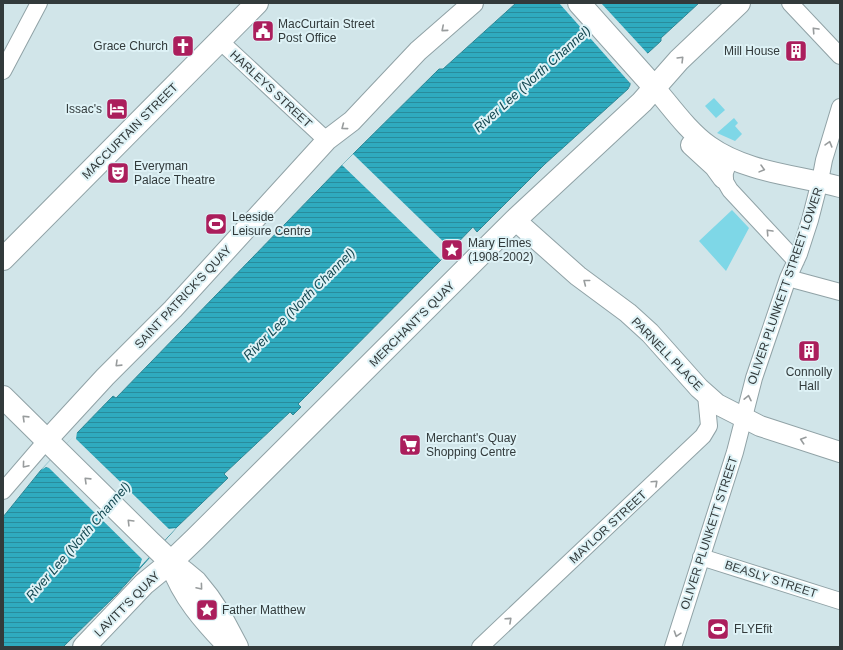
<svg xmlns="http://www.w3.org/2000/svg" width="843" height="650" font-family="Helvetica,sans-serif">
	<defs>
		<pattern id="water-rules" width="6" height="5" patternUnits="userSpaceOnUse"><rect width="6" height="5" fill="#2fabbf"/><path d="M0 2.5h6" fill="none" stroke="#298c9c"/></pattern>
	</defs>
	<rect width="100%" height="100%" fill="#d1e5e9"/>
	<!-- green -->
	<path fill="#7ed7e7" d="M714 98 725 110 716 118 705 106Z
		M734 118 738 123 735 126 742 134 735 141 717 133Z
		M732 210 749 228 726 271 699 241Z"/>
	<!-- water -->
	<path fill="url(#water-rules)" stroke="#308997" d="M516 3H699L661 38V41L624 75 630 83V85L628 89 545 164 477 232 473 227 441 260 298 404 301 407 293 415 290 412 224 474 228 478 176 528 117 594 63 647H3V517L41 470 113 396 116 398 353 154 439 69H443Z"/>
	<!-- pier -->
	<path fill="#d1e5e9" d="M559 3H601L649 55 626 76 631 81 630 83Z
		M353 154 452 250 441 260 342 165Z
		M77 432 76 439 169 529 176 528 139 568 142 559 49 468 46 467 41 470Z"/>
	<g fill="none" stroke-linecap="round" stroke-linejoin="round">
		<!-- minor casing -->
		<g stroke="#90a2a6" stroke-width="18">
			<path id="minor" d="M790 3 840 56
				M220 41 322 136
				M3 71 39 3
				M727 167 723 178 730 190 796 261
				M788 278 840 292
				M3 491 47 440
				M701 557 840 601
				M480 647 703 436 709 426 706 395
				M673 647 735 452 754 378 788 278 799 254 810 220 820 181 824 160 840 107"/>
		</g>
		<!-- major casing -->
		<g stroke="#90a2a6" stroke-width="22">
			<path id="major" d="M655 88C672 108 688 131 709 146 747 173 797 175 840 187
				M691 145 715 167 723 178
				M515 220 578 276 628 313 650 333 699 388 717 404 760 426 840 452
				M47 440 105 377 173 309 327 140 352 121 418 51 473 3"/>
		</g>
		<!-- highway casing -->
		<g stroke="#90a2a6" stroke-width="24">
			<path id="highway" d="M579 3 655 88
				M3 259 257 3
				M3 397 150 542 171 562 184 572 196 582 208 597 220 615 237 647
				M172 565C183 596 204 620 227 644
				M84 647 144 584 171 562 195 539 515 220 642 102 679 60 739 3"/>
		</g>
		<!-- minor -->
		<use href="#minor" stroke="#fff" stroke-width="16"/>
		<!-- major -->
		<use href="#major" stroke="#fff" stroke-width="20"/>
		<!-- highway -->
		<use href="#highway" stroke="#fff" stroke-width="22"/>
	</g>
	<!-- one-way arrows -->
	<defs><path id="oneway-chevron" d="M-2-3.5L2.5 0L-2 3.5" fill="none" stroke-width="1.6" stroke-linecap="round" stroke-linejoin="round"/></defs>
	<g stroke="#989c9d">
		<use href="#oneway-chevron" transform="translate(444 29) rotate(139)"/>
		<use href="#oneway-chevron" transform="translate(815 30) rotate(-133)"/>
		<use href="#oneway-chevron" transform="translate(681 59) rotate(-45)"/>
		<use href="#oneway-chevron" transform="translate(344 127) rotate(143)"/>
		<use href="#oneway-chevron" transform="translate(829 144) rotate(-74)"/>
		<use href="#oneway-chevron" transform="translate(762 169) rotate(15)"/>
		<use href="#oneway-chevron" transform="translate(769 232) rotate(-133)"/>
		<use href="#oneway-chevron" transform="translate(586 282) rotate(-142)"/>
		<use href="#oneway-chevron" transform="translate(118 364) rotate(136)"/>
		<use href="#oneway-chevron" transform="translate(748 398) rotate(-78)"/>
		<use href="#oneway-chevron" transform="translate(25 418) rotate(-136)"/>
		<use href="#oneway-chevron" transform="translate(803 440) rotate(-162)"/>
		<use href="#oneway-chevron" transform="translate(25 465) rotate(130)"/>
		<use href="#oneway-chevron" transform="translate(87 480) rotate(-136)"/>
		<use href="#oneway-chevron" transform="translate(655 483) rotate(-43)"/>
		<use href="#oneway-chevron" transform="translate(130 522) rotate(-135)"/>
		<use href="#oneway-chevron" transform="translate(200 587) rotate(50)"/>
		<use href="#oneway-chevron" transform="translate(509 620) rotate(-43)"/>
		<use href="#oneway-chevron" transform="translate(677 634) rotate(108)"/>
	</g>
	<!-- icons -->
	<defs>
		<g id="civic-square" transform="scale(1.15)"><rect x="-9" y="-9" width="18" height="18" rx="4" fill="#ab1e5c" stroke="#def2f6"/><path d="M-.6-6.5H3V-4.5H.6V-3L4-1V1h2V6H-6V1h2V-1L-.6-3ZM-1.2 2.5V6h2.4V2.5Z" fill="#fff"/></g>
		<g id="church-square" transform="scale(1.15)"><rect x="-9" y="-9" width="18" height="18" rx="4" fill="#ab1e5c" stroke="#def2f6"/><path d="M-1.2-6h2.4v3.5h3.3v2.4h-3.3V6h-2.4V-.1h-3.3v-2.4h3.3Z" fill="#fff"/></g>
		<g id="building-square" transform="scale(1.15)"><rect x="-9" y="-9" width="18" height="18" rx="4" fill="#ab1e5c" stroke="#def2f6"/><path d="M-4-6H4V6H1V3H-1V6H-4ZM-2.5-4.3h1.7v1.8h-1.7ZM.8-4.3h1.7v1.8H.8ZM-2.5-1h1.7V.8h-1.7ZM.8-1h1.7V.8H.8Z" fill="#fff"/></g>
		<g id="hotel-square" transform="scale(1.15)"><rect x="-9" y="-9" width="18" height="18" rx="4" fill="#ab1e5c" stroke="#def2f6"/><path d="M-6-4.5h1.5V1H6V5H4.5V3h-9V5H-6ZM-4 0a1.8 1.8 0 1 1 3.6 0ZM.5 0V-2.5h3Q6-2.5 6 0Z" fill="#fff"/></g>
		<g id="theatre-square" transform="scale(1.15)"><rect x="-9" y="-9" width="18" height="18" rx="4" fill="#ab1e5c" stroke="#def2f6"/><path d="M-5-5.5Q0-4 5-5.5V0Q5 5 0 6Q-5 5-5 0ZM-3.3-2.5H-1v1.5H-3.3ZM1-2.5H3.3v1.5H1ZM-2.8 1Q0 5.5 2.8 1Z" fill="#fff"/></g>
		<g id="stadium-square" transform="scale(1.15)"><rect x="-9" y="-9" width="18" height="18" rx="4" fill="#ab1e5c" stroke="#def2f6"/><path d="M0-5a6.5 5 0 1 0 0 10a6.5 5 0 1 0 0-10ZM-3.5-1.8h7v3.6h-7Z" fill="#fff"/></g>
		<g id="sight-square" transform="scale(1.15)"><rect x="-9" y="-9" width="18" height="18" rx="4" fill="#ab1e5c" stroke="#def2f6"/><path d="M0-6L1.8-2.2L6-1.7L2.9 1.2L3.7 5.4L0 3.3L-3.7 5.4L-2.9 1.2L-6-1.7L-1.8-2.2Z" fill="#fff"/></g>
		<g id="supermarket-square" transform="scale(1.15)"><rect x="-9" y="-9" width="18" height="18" rx="4" fill="#ab1e5c" stroke="#def2f6"/><path d="M-6-5.5h2.5l.6 2H6L4.5 2H-2.5L-4.4-4H-6ZM-1.5 3.2a1.3 1.3 0 1 0 .1 0ZM3 3.2a1.3 1.3 0 1 0 .1 0Z" fill="#fff"/></g>
	</defs>
	<g fill-rule="evenodd">
		<use href="#civic-square" x="263" y="31"/>
		<use href="#church-square" x="183" y="46"/>
		<use href="#building-square" x="796" y="51"/>
		<use href="#hotel-square" x="117" y="109"/>
		<use href="#theatre-square" x="118" y="173"/>
		<use href="#stadium-square" x="216" y="224"/>
		<use href="#sight-square" x="452" y="250"/>
		<use href="#building-square" x="809" y="351"/>
		<use href="#supermarket-square" x="410" y="445"/>
		<use href="#sight-square" x="207" y="610"/>
		<use href="#stadium-square" x="718" y="629"/>
	</g>
	<g text-anchor="middle" dominant-baseline="central" stroke-width="4" stroke-linejoin="round" paint-order="stroke">
		<!-- poi labels -->
		<g font-size="12" fill="#323a3b" stroke="#def2f6" text-anchor="start">
			<text x="278" y="24">MacCurtain Street<tspan x="278" dy="14">Post Office</tspan></text>
			<text x="168" y="46" text-anchor="end">Grace Church</text>
			<text x="780" y="51" text-anchor="end">Mill House</text>
			<text x="102" y="109" text-anchor="end">Issac's</text>
			<text x="134" y="166">Everyman<tspan x="134" dy="14">Palace Theatre</tspan></text>
			<text x="232" y="217">Leeside<tspan x="232" dy="14">Leisure Centre</tspan></text>
			<text x="468" y="243">Mary Elmes<tspan x="468" dy="14">(1908-2002)</tspan></text>
			<text x="809" y="372" text-anchor="middle">Connolly<tspan x="809" dy="14">Hall</tspan></text>
			<text x="426" y="438">Merchant's Quay<tspan x="426" dy="14">Shopping Centre</tspan></text>
			<text x="222" y="610">Father Matthew</text>
			<text x="734" y="629">FLYEfit</text>
		</g>
		<!-- street labels -->
		<g font-size="12" fill="#323a3b" stroke="#def2f6">
			<text transform="translate(271 89) rotate(43)">HARLEYS STREET</text>
			<text transform="translate(130 131) rotate(-45)">MACCURTAIN STREET</text>
			<text transform="translate(785 286) rotate(-71)">OLIVER PLUNKETT STREET LOWER</text>
			<text transform="translate(183 297) rotate(-47)">SAINT PATRICK'S QUAY</text>
			<text transform="translate(412 324) rotate(-45)">MERCHANT'S QUAY</text>
			<text transform="translate(667 354) rotate(46)">PARNELL PLACE</text>
			<text transform="translate(608 527) rotate(-43)">MAYLOR STREET</text>
			<text transform="translate(709 533) rotate(-72)">OLIVER PLUNKETT STREET</text>
			<text transform="translate(771 579) rotate(18)">BEASLY STREET</text>
			<text transform="translate(127 604) rotate(-45)">LAVITT'S QUAY</text>
		</g>
		<!-- water labels -->
		<g font-size="13" font-style="italic" fill="#144851" stroke="#def2f6">
			<text transform="translate(532 79) rotate(-42)">River Lee (North Channel)</text>
			<text transform="translate(299 304) rotate(-45)">River Lee (North Channel)</text>
			<text transform="translate(78 541) rotate(-49)">River Lee (North Channel)</text>
		</g>
	</g>
	<!-- border -->
	<rect width="843" height="650" fill="none" stroke="#323a3b" stroke-width="8"/>
</svg>
